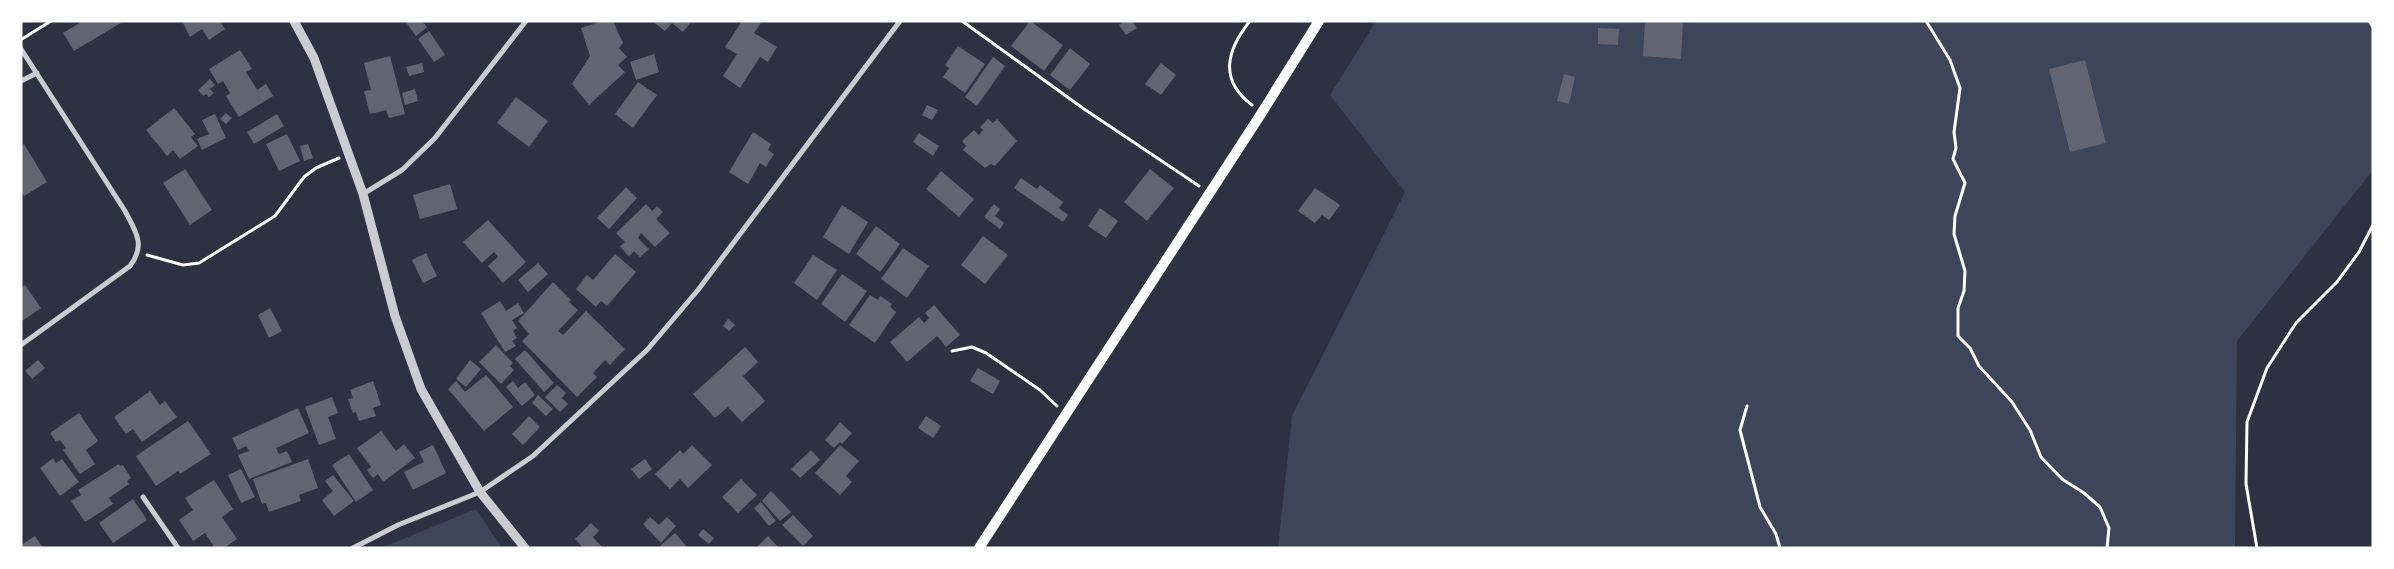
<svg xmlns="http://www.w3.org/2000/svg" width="2394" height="569" font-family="'Roboto Condensed',sans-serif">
	<rect width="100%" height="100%" fill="#2d3142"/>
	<!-- green -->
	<path fill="#3c4559" d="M1376 21H2373V170L2237 341 2235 548H1278L1292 416 1405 192 1330 95Z
		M476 509 502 548H381Z"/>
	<!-- building -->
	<path fill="#626471" d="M83 21H124L74 51 63 33Z
		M182 21H224L221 23 225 29 209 40 202 29 190 37Z
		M405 21H422L427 27 416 36Z
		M603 21H613L623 43 619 48 627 57 618 65 625 72 589 105 572 84 590 56 581 28Z
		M652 21H692L683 32 672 23 665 31Z
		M742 21H762L754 33 777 47 768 62 760 57 740 88 723 76 737 54 725 47Z
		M1030 21 1063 45 1044 71 1011 46Z
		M1125 21H1132L1137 28 1126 35 1119 25Z
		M1645 21H1683L1681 59 1643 56Z
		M1598 28 1619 29 1618 45 1598 44Z
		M429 31 445 55 434 62 418 39Z
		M958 46 985 64 965 93 943 77 949 68 945 65Z
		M1070 48 1090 64 1070 90 1050 75Z
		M240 50 252 69 246 72 257 90 266 84 273 96 239 117 226 96 230 93 223 81 218 84 209 69Z
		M654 54 659 72 636 80 630 62Z
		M390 56 405 114 389 118 386 110 370 114 364 91 371 90 364 63Z
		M993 57 1005 66 977 106 965 97Z
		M2085 60 2106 143 2070 152 2049 69Z
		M422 63 424 72 409 76 406 67Z
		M1161 63 1176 75 1161 95 1145 84Z
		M1564 74 1575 77 1569 104 1557 101Z
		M210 79 215 85 210 89 214 93 209 97 206 94 203 96 198 90Z
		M638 82 657 95 633 128 615 114Z
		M415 89 418 101 405 105 402 93Z
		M516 97 548 121 529 147 497 123Z
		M927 105 938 110 932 120 922 115Z
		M174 108 195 134 191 137 198 146 180 159 173 150 167 156 146 130Z
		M226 113 232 118 226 124 220 119Z
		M215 114 226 138 202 150 197 139 209 134 202 120Z
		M277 114 284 126 254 144 247 132Z
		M988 119 993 123 997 119 1017 141 995 166 991 164 985 168 963 150 966 146 962 141 974 130 979 135 983 130 980 127Z
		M753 132 771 144 768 150 774 154 766 167 760 163 748 184 729 172Z
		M919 133 939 146 933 156 913 142Z
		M287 134 300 161 279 171 266 144Z
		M24 144 47 182 24 196 21 191V146Z
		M308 144 313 158 304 161 300 146Z
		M185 169 212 210 190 225 163 183Z
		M1150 169 1174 188 1147 221 1124 202Z
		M941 171 974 199 959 217 926 189Z
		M1021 178 1037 189 1040 185 1063 202 1059 208 1068 215 1063 222 1014 188Z
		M450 184 457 209 420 219 413 195Z
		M626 187 637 198 609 229 597 218Z
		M1315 188 1340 205 1329 220 1322 215 1315 223 1298 211Z
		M646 204 652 211 657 206 663 212 656 219 670 233 655 247 641 233 638 238 649 249 640 257 634 251 629 257 620 246 625 242 616 233Z
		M994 204 1000 209 995 216 1004 223 1000 229 984 217Z
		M842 205 868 222 849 254 823 237Z
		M1100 208 1118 221 1106 238 1088 226Z
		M488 220 526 262 503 283 488 266 498 257 494 252 482 263 463 242Z
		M876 226 900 244 880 272 856 254Z
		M983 236 1008 255 985 284 961 265Z
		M903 248 929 266 907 298 881 279Z
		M426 253 437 276 423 283 412 260Z
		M615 254 636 272 607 306 601 301 596 307 576 289 587 275 593 280Z
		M813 255 837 270 817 300 794 283Z
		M538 263 548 274 528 292 518 280Z
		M842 274 867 291 845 322 821 304Z
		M553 282 571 300 569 302 578 310 558 331 563 335 586 311 625 349 610 365 605 360 593 373 597 377 577 397 522 341 529 334 518 321Z
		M25 285 41 308 21 322V288Z
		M870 295 878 300 880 296 892 304 890 307 896 312 875 343 849 325Z
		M500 301 506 311 518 303 524 313 512 320 517 328 513 331 517 338 512 341 516 346 505 352 481 313Z
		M934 305 960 335 946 347 937 336 907 362 890 342 919 317 924 323 929 318 925 313Z
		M270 308 282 331 269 338 258 315Z
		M728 319 735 325 729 331 723 326Z
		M496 345 513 363 510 366 514 370 501 384 479 362Z
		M745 347 758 362 743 376 765 401 742 422 728 407 715 418 693 394Z
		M525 350 554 383 544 392 515 359Z
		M38 360 45 368 32 379 25 371Z
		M470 360 481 369 466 387 456 379Z
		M978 368 1000 381 993 394 970 381Z
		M486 375 513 407 484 431 448 389 456 381 465 392Z
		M373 381 381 405 373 408 376 416 359 421 356 412 353 413 348 399 353 398 350 390Z
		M513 381 518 388 525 382 535 395 522 406 506 387Z
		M557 385 566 393 562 398 568 404 560 412 545 397Z
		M150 391 160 405 165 401 177 417 142 442 133 429 126 434 114 417Z
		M538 395 553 409 546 416 532 403Z
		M332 397 338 413 328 417 336 439 319 445 305 407Z
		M298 408 309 433 276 448 279 454 287 451 292 462 249 479 238 455 249 451 246 446 238 450 232 438Z
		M79 413 98 441 86 450 95 464 80 474 63 450 66 448 60 440 56 442 50 433Z
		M529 416 540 427 523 445 512 434Z
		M926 416 941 426 933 438 918 428Z
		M188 421 211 454 180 474 178 471 156 486 136 456Z
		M840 422 852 433 842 444 840 442 834 448 825 440Z
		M381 431 396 451 404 444 415 458 383 482 378 474 373 478 367 470 371 467 357 448Z
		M433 445 446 473 413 490 404 472 424 462 419 452Z
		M692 445 712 465 688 488 680 479 670 489 655 474 680 450 683 454Z
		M840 445 859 461 846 476 852 482 840 495 815 473Z
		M811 450 820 460 800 478 791 469Z
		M349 454 373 490 356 502 332 465Z
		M53 458 56 463 62 459 79 482 60 496 40 468Z
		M308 459 318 488 299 495 301 501 269 512 266 503 262 504 253 479Z
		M645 459 652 469 639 479 631 469Z
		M119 464 120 466 123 465 131 478 127 481 129 484 109 498 113 504 85 522 71 501 81 495 78 490Z
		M241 469 255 497 241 503 228 475Z
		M333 475 354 501 334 516 322 500 333 491 325 481Z
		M741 479 757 495 738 513 722 497Z
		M214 480 233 509 222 517 237 539 224 548H215L205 533 193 541 179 520 193 510 185 498Z
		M771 491 791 512 780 521 762 501Z
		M133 499 147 520 113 543 99 523Z
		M761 502 776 521 769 526 754 508Z
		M793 515 813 536 803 546 782 525Z
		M650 517 659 525 667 517 676 526 661 543 643 524Z
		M591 523 599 531 593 537 603 548H583L575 539Z
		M703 529 714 538 709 544 698 535Z
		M675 533 688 548H661L660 546Z
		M35 536 43 548H21V545Z
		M768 536 779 548H756Z"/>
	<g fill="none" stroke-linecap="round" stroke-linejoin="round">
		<!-- path -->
		<path stroke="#fff" stroke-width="3" d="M962 21 1084 109 1199 186
			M1250 21C1226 51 1219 80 1252 105
			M1926 21 1950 60 1960 88 1954 132 1956 148 1953 159 1965 183 1955 216 1954 234 1965 271 1964 291 1958 308V336L1970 348 1979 366 2012 402 2030 430 2041 457 2062 479 2084 493 2100 507 2109 528 2107 548
			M2369 21 2373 27
			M22 39 51 21
			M147 255 183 265 199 263 275 216 304 177 316 168 339 158
			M952 351 972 347 986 353 1040 390 1057 406
			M1747 406 1740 430 1760 507 1776 534 1780 548
			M2257 548 2246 484 2247 422 2267 368 2296 323 2337 282 2359 252 2373 225"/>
		<!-- minor -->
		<path stroke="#caccd0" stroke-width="5" d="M21 49 125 211C136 232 146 245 130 266L21 345
			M21 81 37 73
			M363 194 402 170 435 138 526 21
			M143 497 178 548
			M353 548 398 525 480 492 533 456 647 350 698 290 900 21"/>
		<!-- tertiary -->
		<path stroke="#caccd0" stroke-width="9" d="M294 21 314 58 363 194 395 316 421 389 480 492 525 548"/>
		<!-- secondary -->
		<path stroke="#fff" stroke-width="10" d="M979 548 1261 114 1319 21"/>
	</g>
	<!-- border -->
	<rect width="2394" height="569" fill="none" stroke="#ffffff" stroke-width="45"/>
</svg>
